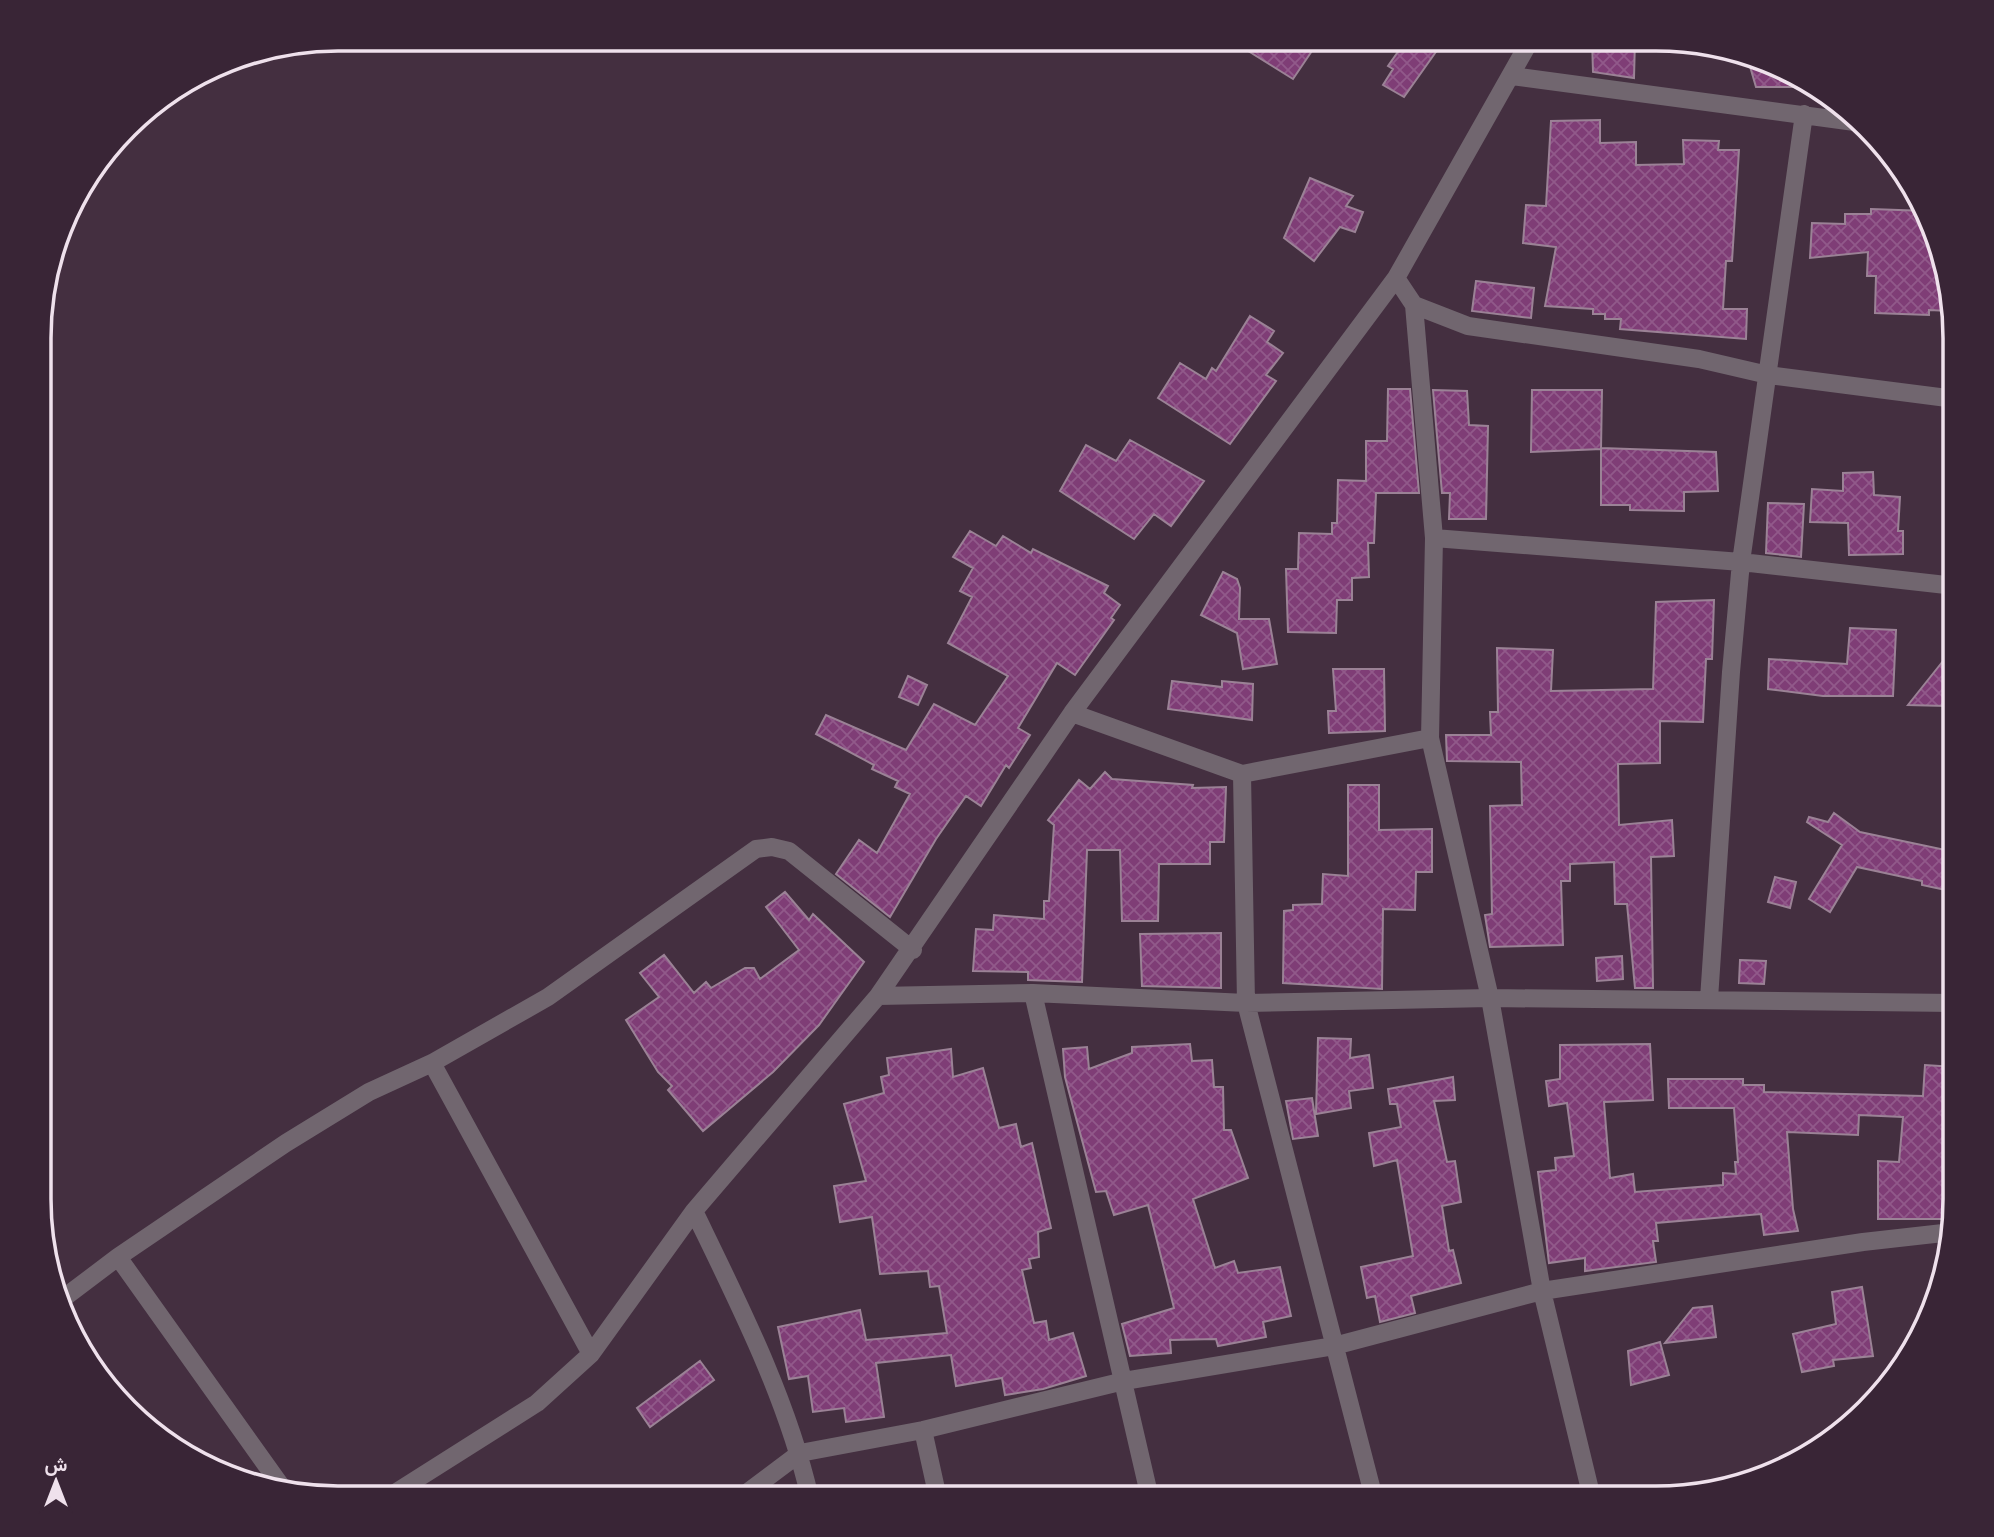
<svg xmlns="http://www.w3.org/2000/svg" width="1994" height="1537" font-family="Inter,Vazirmatn,sans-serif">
	<defs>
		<pattern id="building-cross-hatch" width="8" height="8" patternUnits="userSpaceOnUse" patternTransform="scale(1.75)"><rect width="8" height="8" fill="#7f3d76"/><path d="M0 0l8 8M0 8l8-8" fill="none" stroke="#91598a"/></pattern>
	</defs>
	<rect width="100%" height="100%" fill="#442f40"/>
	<!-- building -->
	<path fill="url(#building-cross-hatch)" stroke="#9b8296" stroke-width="2" d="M1229 39H1320L1293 79Z
		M1407 39H1445L1404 97 1383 85 1393 69 1388 66Z
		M1592 39H1635L1634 78 1593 72Z
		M1747 56 1770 61 1812 87H1756Z
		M1600 120V143L1636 142V165L1684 164 1683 140 1719 141 1718 150H1739L1732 261H1726L1723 309H1747L1746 339 1620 329 1621 319H1605V314H1593V309L1545 306 1556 247 1523 243 1526 205 1546 206 1551 121Z
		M1310 178 1353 196 1346 206 1363 212 1355 232 1340 227 1314 261 1284 238Z
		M1871 209 1926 211 1949 311 1929 310V315L1875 313 1876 276H1867L1868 252 1810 258 1812 223 1845 224V214H1871Z
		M1476 281 1534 288 1531 318 1472 311Z
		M1250 316 1274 331 1267 342 1283 353 1266 375 1276 381 1230 444 1158 398 1180 363 1206 379 1212 368 1216 371Z
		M1388 389H1410L1419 493H1376L1374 543H1368L1369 577 1352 578V600H1337L1336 633 1288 632 1286 569H1298L1299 533 1332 534V523H1337L1338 480 1366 481V441H1387Z
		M1433 390 1467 391 1469 425 1488 426 1486 519H1449L1450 493H1442Z
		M1532 390H1602L1601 449 1531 452Z
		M1130 440 1204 481 1171 526 1154 514 1134 539 1060 491 1086 445 1116 461Z
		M1601 448 1716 452 1718 491 1684 492V511L1630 510V505H1601Z
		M1873 472 1874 495 1900 497 1898 531H1903V554L1849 555 1848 523 1810 522 1812 489 1843 491V473Z
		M1768 503 1804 504 1801 557 1766 553Z
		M970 531 996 546 1003 536 1031 553 1033 549 1108 586 1104 593 1120 605 1111 618 1114 620 1075 675 1057 663 1018 728 1030 735 1009 768 1006 765 981 806 966 796 936 839 890 917 836 874 859 840 877 853 910 794 895 787 898 781 872 769 874 765 816 734 826 715 906 750 934 704 975 725 1008 676 948 643 972 597 960 591 973 568 953 557Z
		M1223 572 1237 579 1240 588 1239 619H1269L1277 664 1243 669 1237 633 1201 615Z
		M1714 600 1712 659H1706L1703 722 1660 721V763L1618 764 1619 825 1672 820 1674 856 1651 857 1653 988H1635L1627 904H1615L1614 862 1570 864V881H1561L1563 945 1490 947 1485 915 1492 914 1490 806 1522 805 1521 762 1447 761 1446 735H1491L1490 712H1498L1497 648 1553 650 1551 691 1653 689 1656 602Z
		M1850 628 1896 630 1893 696H1823L1768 689 1769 659 1847 664Z
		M1955 646V694L1947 706 1908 705Z
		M1333 669H1384L1385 731 1329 733 1328 711H1336Z
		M908 676 927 685 918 705 899 697Z
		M1172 681 1222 687V681L1253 684 1252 720 1168 709Z
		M1105 772 1112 779 1193 785 1192 788 1226 787 1224 842H1210V864H1159L1158 921H1122L1120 850H1087L1082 982 1028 980V972L973 971 976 929 993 930 994 915 1044 919V901H1049L1054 825 1048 820 1079 780 1090 789Z
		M1348 785H1379V830L1432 829V872H1416L1415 910 1383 909 1382 989 1283 983 1284 911 1293 910V905L1322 904 1323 874 1348 876Z
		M1834 813 1860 832 1955 852V892L1922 885V881L1857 867 1830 912 1809 899 1842 845 1807 822 1809 817 1828 822Z
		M1775 877 1796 882 1790 908 1768 902Z
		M785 892 809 920 813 914 864 962 819 1025 773 1072 703 1131 668 1090 672 1086 658 1072 626 1020 659 997 640 973 664 955 694 993 706 982 711 988 745 968H754L760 979 799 950 766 907Z
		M1221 933V988L1142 986 1140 934Z
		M1622 956 1623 979 1597 981 1596 958Z
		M1740 960 1766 961 1764 984 1739 983Z
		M1318 1038 1351 1039 1350 1058 1369 1055 1373 1088 1349 1091 1351 1108 1316 1114Z
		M1190 1044 1192 1061 1212 1060 1214 1087H1223L1224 1130H1231L1248 1178 1193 1199 1215 1268 1234 1261 1238 1273 1280 1267 1291 1316 1263 1322 1266 1337 1218 1346 1216 1339 1170 1340 1171 1353 1130 1356 1122 1324 1174 1308 1148 1205 1114 1215 1106 1191 1096 1192 1065 1077 1063 1049 1087 1047 1089 1069 1132 1053V1047Z
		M1650 1044 1653 1100 1604 1102 1610 1178 1633 1174 1635 1192 1723 1185V1173L1736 1174 1735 1162H1738L1734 1108H1669L1668 1079H1743V1085H1764V1092L1923 1096 1925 1065 1955 1067V1219H1878V1161L1899 1162 1903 1117 1859 1115 1858 1135 1787 1132 1793 1209 1798 1231 1764 1235 1761 1214 1656 1223 1658 1241H1653L1656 1262 1585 1271V1258L1549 1263 1538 1172 1556 1170 1555 1158 1574 1156 1567 1103 1549 1106 1546 1081 1560 1079V1045Z
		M951 1049 953 1077 983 1068 999 1128 1016 1124 1021 1147 1032 1143 1051 1228 1038 1232 1039 1257 1029 1259 1031 1268 1022 1270 1034 1323 1046 1321 1049 1340 1073 1333 1086 1376 1043 1389 1005 1395 1002 1378 956 1386 951 1355 876 1363 884 1417 846 1422 844 1408 813 1412 808 1376 789 1379 778 1327 860 1310 866 1340 947 1333 939 1286 930 1287 928 1271 880 1274 872 1217 840 1222 834 1186 866 1181 844 1104 884 1093 881 1077 889 1075 887 1058Z
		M1453 1077 1455 1100 1434 1101 1447 1162 1455 1161 1461 1202 1442 1206 1449 1251 1453 1250 1461 1283 1411 1296 1415 1313 1380 1322 1375 1296 1367 1298 1361 1267 1413 1256 1397 1160 1374 1166 1369 1133 1401 1127 1397 1104H1390L1388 1089Z
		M1312 1098 1318 1136 1293 1139 1286 1101Z
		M1862 1287 1873 1356 1833 1360 1834 1366 1802 1372 1793 1334 1836 1324 1832 1292Z
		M1712 1306 1716 1337 1665 1343 1693 1308Z
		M1660 1342 1669 1375 1631 1385 1628 1351Z
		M700 1361 714 1380 650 1427 637 1408Z"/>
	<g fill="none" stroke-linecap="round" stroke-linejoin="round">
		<!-- minor -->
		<path stroke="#71666f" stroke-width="18" d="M1512 76 1862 123
			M1396 278 1414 305 1468 326 1699 359 1768 375 1955 399
			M1414 305 1434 538 1430 738 1490 998 1542 1291 1592 1498
			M1434 538 1741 562 1955 586
			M1072 713 1242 774 1430 738
			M1242 774 1246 1003 1374 1498
			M1033 993 1150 1498
			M878 996 1033 993 1246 1003 1490 998 1955 1003
			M1709 999 1731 672 1741 562 1804 114
			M432 1063 591 1354
			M694 1211C739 1304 787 1398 810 1498
			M118 1257 284 1490
			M61 1300 118 1257 286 1143 369 1092 432 1063 548 997 756 849 772 847 789 851 913 950
			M923 1430 938 1498
			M387 1498 537 1403 591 1354 694 1211 878 996 1072 713 1396 278 1531 39
			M740 1498 800 1453 923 1430 1124 1381 1334 1346 1542 1291 1863 1242 1952 1232"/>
	</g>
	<!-- crop -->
	<path d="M0 0H1994V1537H0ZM338 51H1656A287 287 0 0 1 1943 338V1199A287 287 0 0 1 1656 1486H338A287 287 0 0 1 51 1199V338A287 287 0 0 1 338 51Z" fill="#392536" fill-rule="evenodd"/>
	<path fill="none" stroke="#efe1ec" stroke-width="3.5" d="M338 51H1656A287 287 0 0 1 1943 338V1199A287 287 0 0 1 1656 1486H338A287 287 0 0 1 51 1199V338A287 287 0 0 1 338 51Z"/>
	<!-- north arrow -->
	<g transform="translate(56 1481)" stroke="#392536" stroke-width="5" paint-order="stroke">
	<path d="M0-5L12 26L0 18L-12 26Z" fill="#efe1ec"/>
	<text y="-10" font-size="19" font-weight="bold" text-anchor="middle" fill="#efe1ec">ش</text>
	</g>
</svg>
